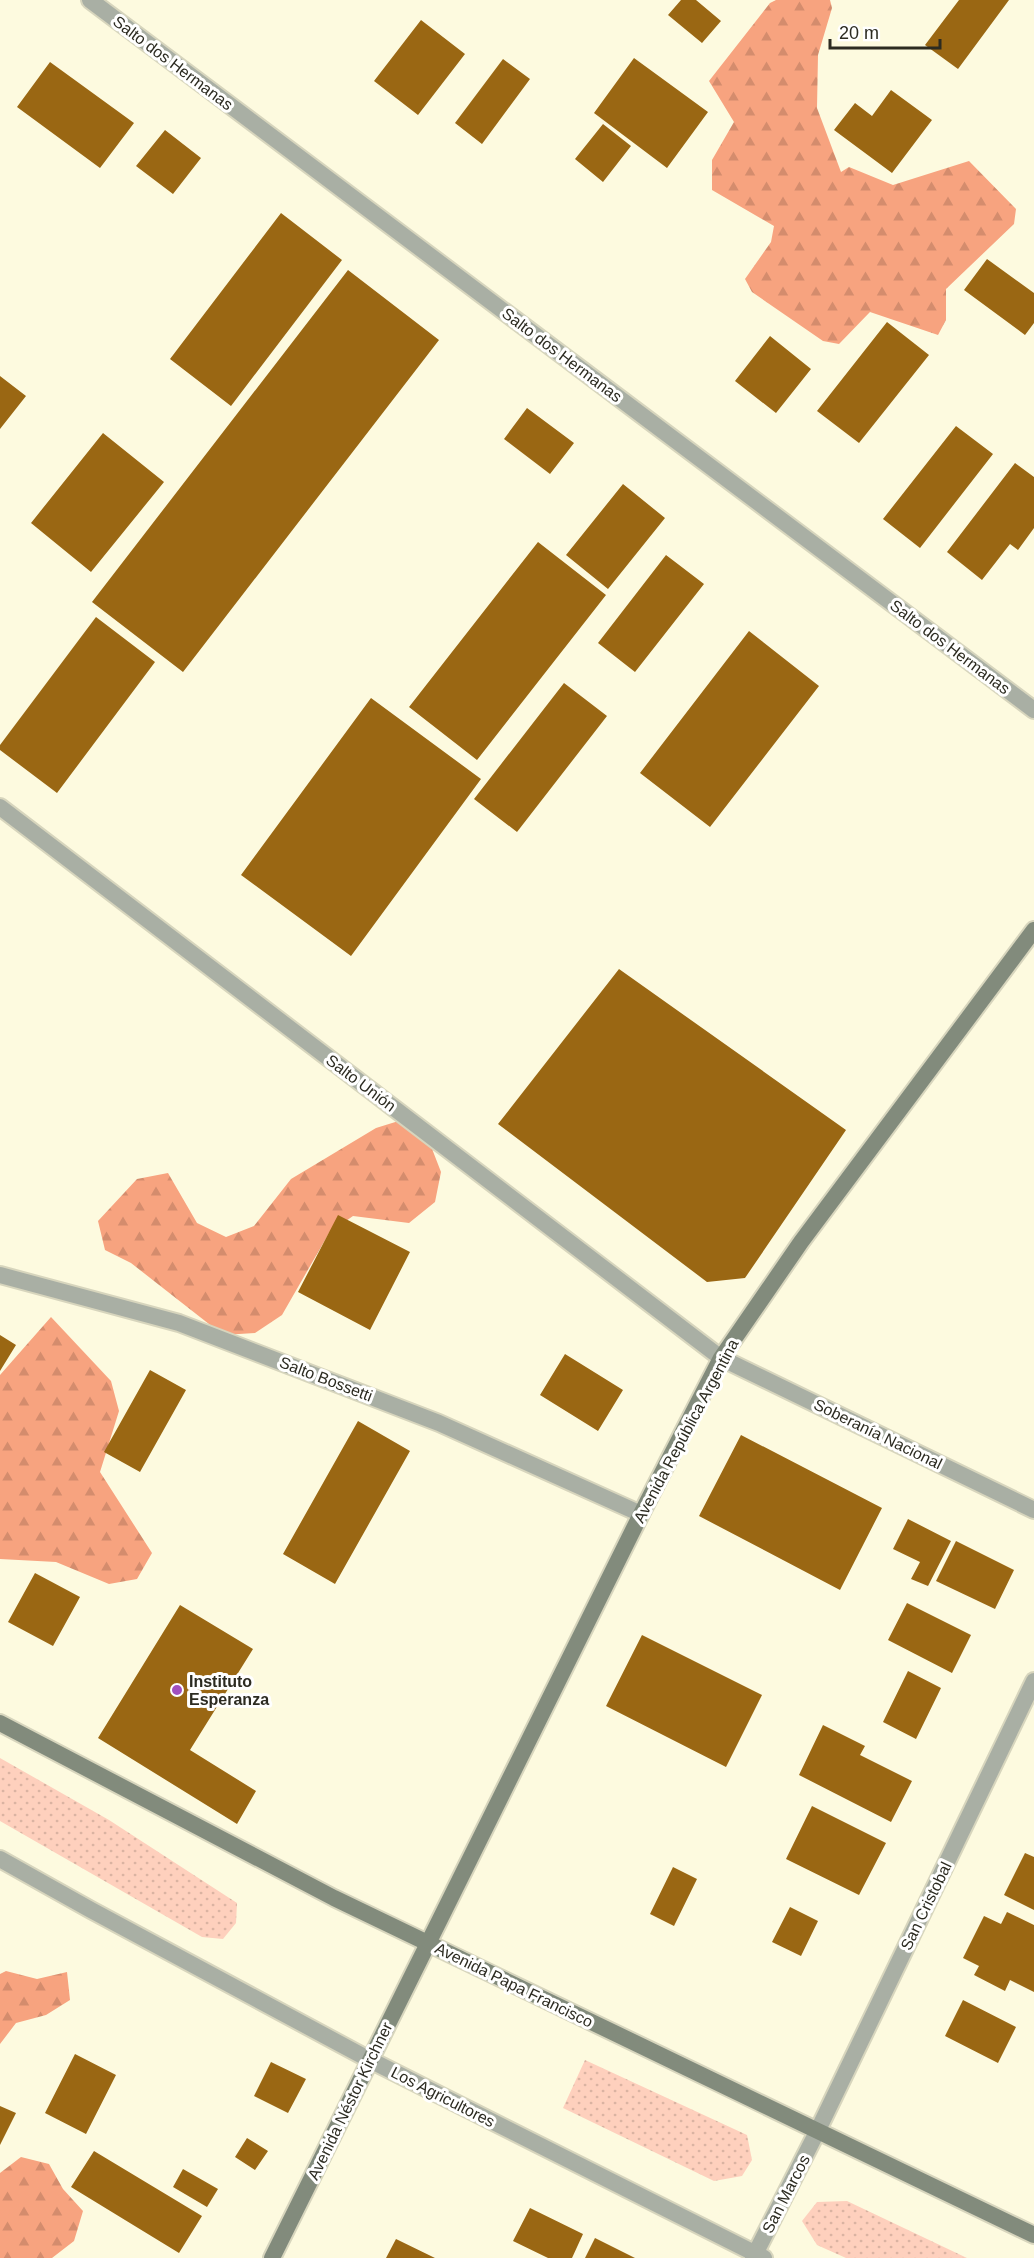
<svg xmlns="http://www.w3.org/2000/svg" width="1034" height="2258" font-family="Helvetica,sans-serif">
	<defs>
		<pattern id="grass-dots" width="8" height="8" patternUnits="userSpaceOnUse" patternTransform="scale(1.5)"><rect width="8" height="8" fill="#fed0bd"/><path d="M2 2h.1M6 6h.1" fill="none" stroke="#dab3a2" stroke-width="1.8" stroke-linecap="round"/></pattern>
		<pattern id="forest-firs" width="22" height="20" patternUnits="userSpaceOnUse" patternTransform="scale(1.5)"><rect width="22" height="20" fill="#f7a37f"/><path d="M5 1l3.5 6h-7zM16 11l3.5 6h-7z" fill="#d48c6d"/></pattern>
	</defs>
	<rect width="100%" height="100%" fill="#fdfadf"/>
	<!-- grass -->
	<path fill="url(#grass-dots)" d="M0 1758 109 1820 237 1903 236 1923 223 1939 202 1937 0 1821Z
		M585 2060 747 2135 752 2160 742 2176 714 2181 563 2108Z
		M847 2201 967 2258H846L817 2245 802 2221 817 2202Z"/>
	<!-- forest -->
	<path fill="url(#forest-firs)" d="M776 0H830L832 8 818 55 817 108 841 172 849 167 893 185 969 161 1016 209 1014 224 946 289V320L938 335 870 312 839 344 823 341 752 292 745 279 771 242 774 226 712 190V160L734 122 709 81 770 3Z
		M405 1119 429 1141 441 1172 435 1202 409 1223 353 1216 329 1233 282 1315 255 1333 223 1335 131 1263 105 1250 98 1221 137 1179 168 1173 197 1223 226 1237 254 1226 291 1179 376 1128Z
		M51 1317 111 1381 119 1411 100 1472 152 1553 137 1579 109 1584 56 1562 0 1559V1375Z
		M6 1971 37 1979 67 1972 70 2000 46 2015 16 2023 0 2044V1974Z
		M21 2157 49 2164 63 2189 83 2211 74 2241 52 2258H0V2173Z"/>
	<!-- building -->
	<path fill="#9a6713" d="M681 0H696L721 21 702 43 668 15Z
		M959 0H1009L958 69 925 45Z
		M421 20 465 54 418 115 374 81Z
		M634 58 708 112 667 168 594 113Z
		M503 59 530 79 482 144 455 123Z
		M50 62 134 123 100 168 17 107Z
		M891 90 932 120 892 173 834 130 855 103 872 116Z
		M603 124 631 146 603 182 575 159Z
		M165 130 201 158 173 194 136 166Z
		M281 213 342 260 231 406 170 359Z
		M987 259 1034 293V323L1025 335 964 290Z
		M348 270 439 340 183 672 92 602Z
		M887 322 929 355 859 443 817 411Z
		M770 336 811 369 776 413 735 381Z
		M0 376 26 396 0 429Z
		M527 408 574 443 550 474 504 439Z
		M956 426 993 454 920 548 883 519Z
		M103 433 164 482 91 572 31 523Z
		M1015 463 1034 477V528L1018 550 1010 544 982 580 947 552Z
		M623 484 665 518 608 589 566 555Z
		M538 542 606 595 477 760 409 707Z
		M666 555 704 584 635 672 598 643Z
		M96 617 155 662 57 793 0 750V745Z
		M749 631 819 686 710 827 640 773Z
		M564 683 607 716 517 832 474 799Z
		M371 698 481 779 351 956 241 875Z
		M619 969 846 1130 745 1278 707 1282 498 1124Z
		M338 1215 410 1252 370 1330 298 1292Z
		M0 1335 16 1345 0 1371Z
		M565 1354 623 1390 598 1431 540 1395Z
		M150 1370 186 1390 140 1472 104 1452Z
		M358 1421 410 1451 335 1584 283 1554Z
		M741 1435 882 1508 840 1590 699 1516Z
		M908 1519 951 1541 928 1586 911 1579 920 1562 893 1549Z
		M956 1541 1014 1570 995 1609 936 1581Z
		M35 1573 80 1597 53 1646 8 1622Z
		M907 1603 971 1635 952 1673 888 1640Z
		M180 1605 253 1649 190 1750 256 1791 237 1824 98 1738Z
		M642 1635 762 1695 726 1767 606 1706Z
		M908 1671 941 1688 916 1739 883 1722Z
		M823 1725 865 1746 860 1755 912 1781 891 1822 799 1775Z
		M812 1806 886 1843 859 1895 786 1859Z
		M1025 1853 1034 1857V1910L1004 1895Z
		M673 1867 697 1879 674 1926 650 1914Z
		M790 1907 818 1921 801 1956 772 1942Z
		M1007 1912 1034 1925V1992L1010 1980 1005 1991 974 1975 979 1966 963 1958 984 1916 1001 1924Z
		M963 2000 1016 2027 998 2063 945 2036Z
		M75 2054 116 2075 86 2134 45 2113Z
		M271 2062 306 2079 288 2113 254 2096Z
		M0 2106 16 2113 0 2145Z
		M247 2138 268 2151 255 2170 235 2157Z
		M94 2151 202 2216 179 2253 71 2187Z
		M183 2169 218 2189 207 2207 173 2187Z
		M530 2208 583 2234 572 2258H548L513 2241Z
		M595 2238 635 2258H585Z
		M396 2239 435 2258H386Z"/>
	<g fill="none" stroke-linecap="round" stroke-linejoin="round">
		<!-- minor casing -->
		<g stroke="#d7d5bd" stroke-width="20">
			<path id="minor" d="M90 0 1034 710
				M0 807 721 1358 1034 1510
				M0 1275 179 1323 439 1423 641 1514
				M0 1859 91 1910 370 2060 764 2258
				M753 2258 818 2130 1034 1681"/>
		</g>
		<!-- secondary casing -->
		<g stroke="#d7d5bd" stroke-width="20">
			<path id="secondary" d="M0 1723 334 1898 1034 2235
				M272 2258 641 1514 721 1358 801 1242 1034 930"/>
		</g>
		<!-- minor -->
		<use href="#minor" stroke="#a9afa4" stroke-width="16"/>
		<!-- secondary -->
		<use href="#secondary" stroke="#828b7c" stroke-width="16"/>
	</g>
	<!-- markers -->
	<circle fill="#a14fbf" stroke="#fff" stroke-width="2" cx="177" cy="1690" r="6"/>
	<g text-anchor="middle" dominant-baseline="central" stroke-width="6" stroke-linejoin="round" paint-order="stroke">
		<!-- street labels -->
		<g font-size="16" fill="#2c2b21" stroke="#fff">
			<text transform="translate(173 63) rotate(37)">Salto dos Hermanas</text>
			<text transform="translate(562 355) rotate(37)">Salto dos Hermanas</text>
			<text transform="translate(950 647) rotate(37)">Salto dos Hermanas</text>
			<text transform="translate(361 1083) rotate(37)">Salto Unión</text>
			<text transform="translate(326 1379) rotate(21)">Salto Bossetti</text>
			<text transform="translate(686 1431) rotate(-62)">Avenida República Argentina</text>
			<text transform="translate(878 1434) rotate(26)">Soberanía Nacional</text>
			<text transform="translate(926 1906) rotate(-64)">San Cristobal</text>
			<text transform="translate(514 1985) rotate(26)">Avenida Papa Francisco</text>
			<text transform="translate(443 2097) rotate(27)">Los Agricultores</text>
			<text transform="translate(350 2101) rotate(-64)">Avenida Néstor Kirchner</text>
			<text transform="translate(786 2194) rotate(-63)">San Marcos</text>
		</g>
		<!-- poi labels -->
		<g font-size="16" font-weight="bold" fill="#2c2b21" stroke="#fff" text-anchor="start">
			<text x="189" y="1681">Instituto<tspan x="189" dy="18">Esperanza</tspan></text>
		</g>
	</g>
	<!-- scale -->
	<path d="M830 39v9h110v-9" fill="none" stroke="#2c2b21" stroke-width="3"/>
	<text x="839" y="39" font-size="18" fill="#2c2b21" stroke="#ffffff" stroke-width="4.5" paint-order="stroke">20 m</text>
</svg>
